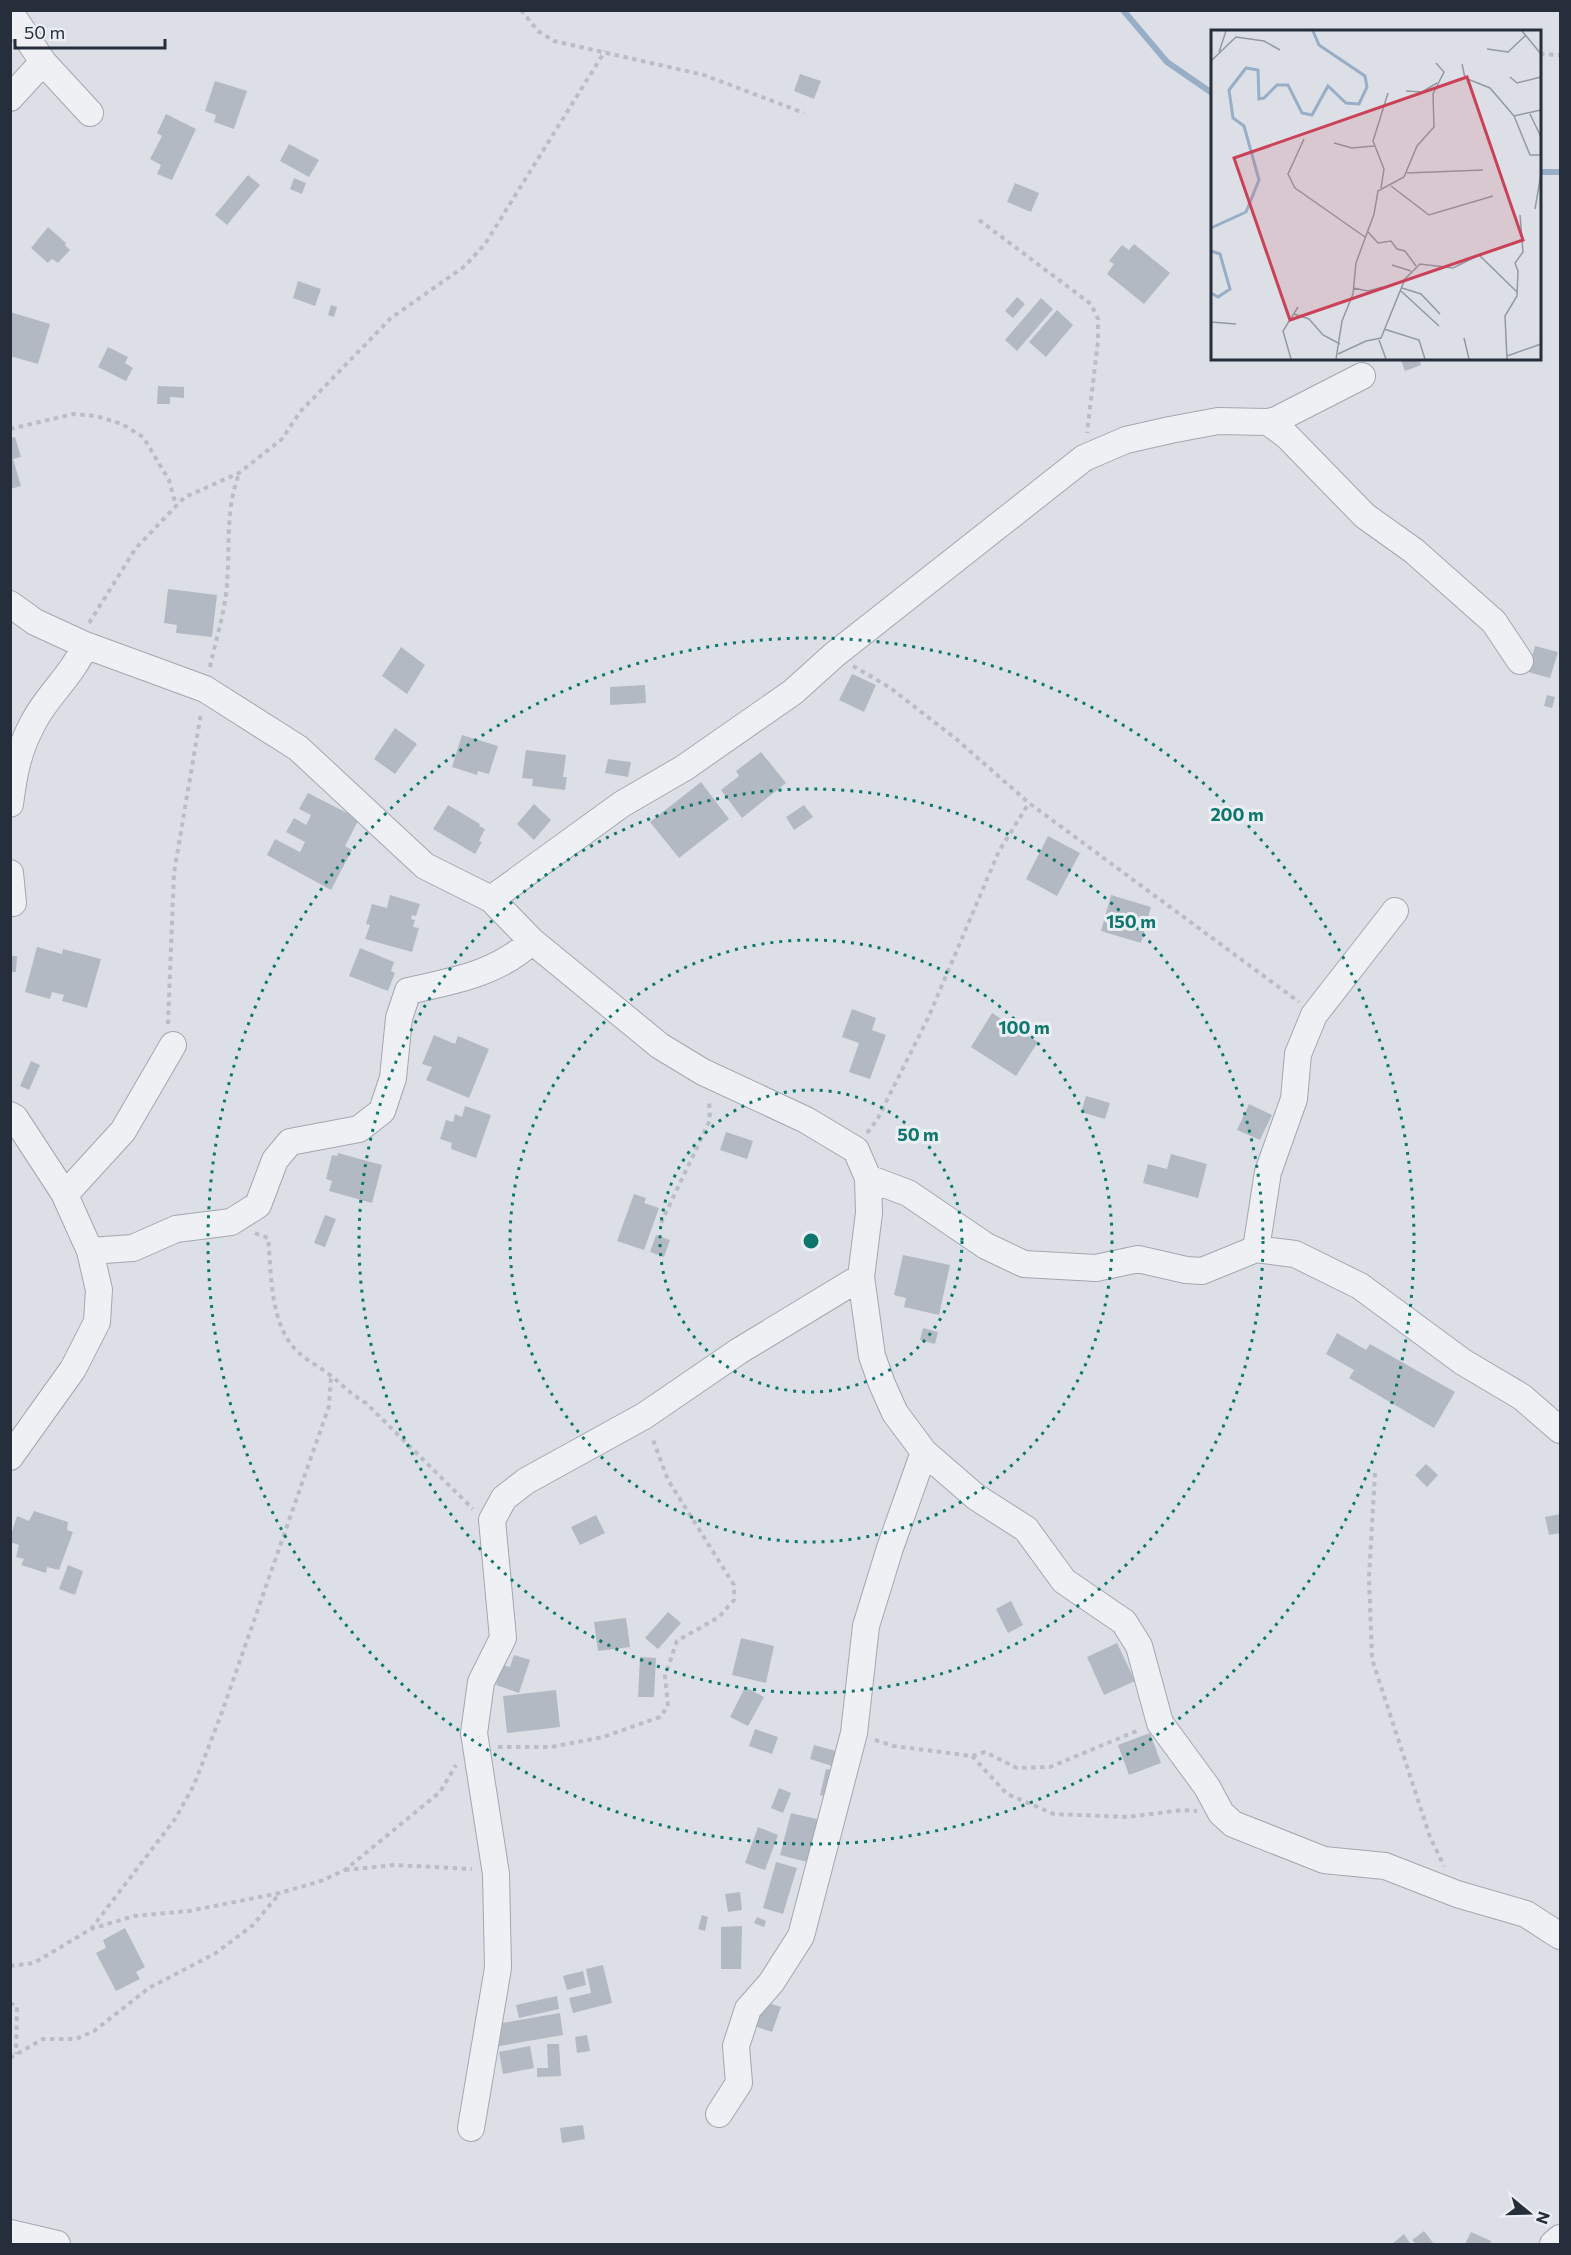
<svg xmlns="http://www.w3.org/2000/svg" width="1571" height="2255" font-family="Commissioner,sans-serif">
	<rect width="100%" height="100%" fill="#dce0e6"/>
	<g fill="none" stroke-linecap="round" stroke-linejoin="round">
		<!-- stream -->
		<path stroke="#97aec6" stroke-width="6" d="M1123 10 1167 62 1212 93
			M1540 172H1560"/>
	</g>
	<!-- building -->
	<path fill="#b3b9c2" d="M800 74 821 81 814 99 794 91Z
		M215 81 247 91 234 129 214 122 216 115 205 111Z
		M166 114 196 129 172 180 157 174 161 165 150 159 162 136 157 133Z
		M289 144 319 160 309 177 280 161Z
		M248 175 260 185 227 225 215 215Z
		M294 178 306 183 302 194 290 189Z
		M1015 183 1039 193 1031 212 1007 202Z
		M48 227 66 243 65 245 70 250 58 263 52 259 48 263 31 248Z
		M1134 244 1170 273 1144 304 1107 274 1114 264 1109 261 1122 245 1129 250Z
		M298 281 321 289 315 306 293 298Z
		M1017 297 1025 304 1013 318 1005 311Z
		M1041 298 1053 309 1017 351 1005 340Z
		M331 305 337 307 334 317 328 315Z
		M1057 310 1073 325 1046 357 1029 342Z
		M10 312 50 324 38 364 10 356Z
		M108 347 128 357 125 363 133 368 126 381 98 367Z
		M1400 358H1419L1421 365 1405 371Z
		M158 386 184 387V398L170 397V404H157Z
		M15 437 21 457 13 459 21 486 10 489V438Z
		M168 589 217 595 212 637 176 633 177 625 164 623Z
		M1535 646 1558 652 1550 678 1528 672Z
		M401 647 425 665 407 694 382 676Z
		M852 674 876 685 864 712 839 700Z
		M645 685 646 703 610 705V687Z
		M1547 695 1555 697 1552 708 1544 706Z
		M395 728 417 744 395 774 374 759Z
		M462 735 498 746 489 774 478 771 477 775 452 767Z
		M526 750 566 755 563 777H567L565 790 532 786 533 779 522 778Z
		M761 752 786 783 742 818 721 790 739 776 736 771Z
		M608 759 631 762 628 777 605 773Z
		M701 782 729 819 679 858 650 822Z
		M308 793 359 819 345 846 352 850 331 890 267 855 275 839 300 852 305 842 286 832 294 818 306 825 311 815 299 809Z
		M534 804 551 820 534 840 517 824Z
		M448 805 480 824 479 826 485 829 479 841 482 842 475 854 433 829Z
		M804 805 813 817 794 830 786 817Z
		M1048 836 1080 853 1057 896 1026 879Z
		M390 895 420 904 416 916 412 915 411 919 415 920 413 927 419 928 412 952 365 939 370 925 366 924 372 904 387 908Z
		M1111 895 1151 907 1141 943 1101 931Z
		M37 947 62 954 63 949 101 959 87 1008 62 1001 64 995 52 992 50 999 25 992Z
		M360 948 394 962 391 971 395 973 388 991 349 976Z
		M10 956H17L16 972H10Z
		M852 1009 876 1018 872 1030 886 1035 870 1079 849 1072 859 1043 842 1037Z
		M992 1013 1038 1042 1016 1076 971 1047Z
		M434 1035 455 1044 458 1036 489 1049 469 1098 426 1080 432 1067 422 1064Z
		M31 1061 40 1065 29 1090 20 1086Z
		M1086 1096 1110 1103 1105 1119 1081 1112Z
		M1249 1104 1272 1115 1260 1140 1237 1130Z
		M465 1106 491 1115 476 1158 451 1149 452 1143 440 1139 446 1120 453 1122 455 1114 462 1117Z
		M726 1132 753 1141 747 1159 720 1150Z
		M338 1153 382 1165 372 1203 329 1191 332 1181 326 1179 332 1155 337 1156Z
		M1171 1154 1207 1164 1198 1198 1143 1183 1148 1164 1167 1169Z
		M634 1194 646 1198 644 1203 659 1208 644 1250 617 1241Z
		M325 1215 336 1219 325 1247 314 1243Z
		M656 1235 670 1240 664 1257 650 1252Z
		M903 1255 950 1265 939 1315 904 1307 906 1298 894 1295Z
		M923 1328 938 1332 935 1344 920 1340Z
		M1337 1333 1366 1350 1370 1344 1455 1392 1434 1428 1349 1378 1354 1370 1326 1354Z
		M1426 1464 1438 1475 1427 1487 1415 1475Z
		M34 1511 68 1522 67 1530 73 1532 59 1570 47 1567 46 1573 21 1565 24 1559 16 1557 19 1545 10 1542V1538L17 1516 29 1521Z
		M1560 1514V1533L1549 1535 1545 1517Z
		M596 1515 605 1533 580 1545 571 1527Z
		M68 1565 83 1571 75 1595 59 1589Z
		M1011 1601 1023 1625 1008 1633 996 1609Z
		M668 1612 681 1623 658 1649 645 1638Z
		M626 1618 630 1647 598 1651 594 1622Z
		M741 1638 774 1646 766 1683 732 1675Z
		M1117 1643 1135 1681 1104 1695 1087 1657Z
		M514 1655 530 1660 519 1693 496 1685 503 1665 510 1667Z
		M640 1657 656 1658 654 1697H638Z
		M745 1687 764 1697 748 1726 730 1717Z
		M556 1690 560 1727 507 1733 503 1696Z
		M755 1729 778 1737 772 1754 749 1746Z
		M1150 1733 1161 1763 1129 1775 1118 1745Z
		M814 1745 836 1751 832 1766 810 1759Z
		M826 1769 836 1771 829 1797 820 1795Z
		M779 1788 791 1793 783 1813 771 1808Z
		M791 1813 821 1820 811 1863 780 1855Z
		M758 1827 778 1835 765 1870 745 1863Z
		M776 1862 797 1868 783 1914 763 1908Z
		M740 1892 742 1910 728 1912 725 1894Z
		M702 1915 708 1917 705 1931 698 1929Z
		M757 1917 766 1921 764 1927 754 1923Z
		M742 1926 741 1969H721V1927Z
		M125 1928 145 1967 136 1972 140 1979 116 1991 96 1953 106 1948 103 1940Z
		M603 1965 612 2003 573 2013 569 1998 591 1993 586 1969Z
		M583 1971 586 1985 567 1990 563 1976Z
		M557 1996 559 2009 519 2018 516 2005Z
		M762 2001 781 2007 772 2032 754 2026Z
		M560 2013 563 2035 494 2047 491 2025Z
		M587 2035 590 2051 577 2053 575 2037Z
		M547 2044H559L561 2076 537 2077V2068H548Z
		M530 2046 534 2068 503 2074 499 2052Z
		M583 2125 585 2139 562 2143 560 2128Z
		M1424 2231 1434 2244H1416L1412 2240Z
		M1471 2232 1491 2241 1490 2244H1465Z
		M1404 2234 1410 2243 1408 2244H1392Z"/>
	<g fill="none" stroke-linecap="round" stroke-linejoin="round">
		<!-- minor casing -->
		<g stroke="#a2a7b0" stroke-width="28">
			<path id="minor" d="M10 12 43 62 90 113
				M10 98 43 62
				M1268 422 1276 420 1362 376
				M10 604 35 622 85 645 205 689 298 748 425 866 491 899 532 941 660 1046 703 1072 806 1120 856 1150 868 1178 869 1213 861 1277 872 1356 882 1384 895 1413 924 1452 976 1497 1026 1529 1064 1581 1124 1622 1139 1646 1160 1723 1207 1787 1221 1813 1233 1824 1324 1860 1385 1866 1457 1894 1526 1914 1560 1936
				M10 804C14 773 18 751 33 723 47 695 73 675 85 645
				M10 873 13 903
				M491 899 622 804 684 768 793 692 834 655 1084 458 1126 440 1170 430 1218 421 1268 422 1287 436 1365 516 1414 551 1494 622 1520 661
				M10 1115 15 1118 64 1193 90 1251 99 1290 97 1322 73 1369 10 1457
				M868 1178 908 1193 986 1246 1024 1264 1096 1268 1138 1259 1186 1270 1202 1271 1256 1249 1295 1254 1360 1286 1463 1362 1522 1397 1560 1430
				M64 1193 70 1189 123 1131 173 1045
				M1256 1249 1268 1172 1294 1099 1298 1054 1314 1015 1395 911
				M90 1251 133 1248 176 1229 231 1222 258 1205 275 1160 290 1142 359 1129 382 1111 393 1078 399 1018 408 991C453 981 497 974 532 941
				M719 2114 739 2083 736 2046 748 2009 771 1983 801 1936 854 1733 866 1626 890 1548 924 1452
				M471 2128 498 1968 496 1874 474 1733 481 1682 503 1638 492 1520 504 1498 526 1481 644 1416 739 1351 861 1277
				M10 2233 57 2244
				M1553 2244 1560 2238"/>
		</g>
		<!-- path -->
		<path stroke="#babec4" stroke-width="4" stroke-dasharray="4.5 4.5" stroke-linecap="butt" d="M521 10 538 31 554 41 704 75 804 113
			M1540 54 1560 55
			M979 220 1091 304 1098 319V341L1087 433
			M10 429 73 414 96 416 122 424 143 437 169 480 176 506
			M89 623 136 548 176 506 185 497 239 473 282 439 300 412 391 318 465 266 485 244 605 51
			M853 666 889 687 955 738 1029 803 1299 1002
			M210 667C215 643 223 618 226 594 231 553 224 513 239 474
			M168 1024 174 873 201 713
			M867 1133 877 1120 929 1016 999 851 1029 803
			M661 1223 710 1120 709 1099
			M255 1233 268 1238C272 1276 269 1325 299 1353 308 1361 320 1367 330 1375 344 1386 350 1394 366 1403L473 1509
			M1375 1473 1369 1577 1372 1659 1430 1837 1444 1866
			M875 1740 894 1746 972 1756 985 1752 1017 1768 1050 1767 1139 1730
			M498 1747H551L603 1737 660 1717 668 1706 665 1676 677 1641 719 1617 734 1600V1585L668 1480 652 1437
			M972 1756 1007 1794 1054 1814 1128 1817 1182 1810 1197 1811
			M345 1870 395 1865 472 1869
			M91 1929 175 1819 194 1785 222 1712 329 1406 331 1376
			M10 1966 34 1963 91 1929 134 1916 189 1911 280 1893 321 1881 345 1870 440 1792 456 1765
			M10 2003 17 2006 16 2054
			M10 2058 43 2039H76L94 2031 149 1988 216 1953 253 1925 280 1893"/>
		<!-- minor -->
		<use href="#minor" stroke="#eef0f4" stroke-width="26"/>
	</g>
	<!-- distance rings -->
	<g fill="none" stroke="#0f766e" stroke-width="3" stroke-dasharray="3 6">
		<circle cx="811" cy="1241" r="151"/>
		<circle cx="811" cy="1241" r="301"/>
		<circle cx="811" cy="1241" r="452"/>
		<circle cx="811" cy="1241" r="603"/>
	</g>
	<!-- overview -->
	<g transform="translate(1211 30)">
		<rect width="330" height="330" fill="#dce0e6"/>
		<path fill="none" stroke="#97aec6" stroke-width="3" d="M0 198 35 182 48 150 33 96 22 88 18 60 35 38 47 40 48 69 53 68 66 55H77L91 83 101 85 117 56 135 73 148 74 156 57 154 46 108 15 102 1M0 221 9 224 19 259 7 267 0 263"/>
		<path fill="none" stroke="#9399a2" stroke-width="1.5" d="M311 1 330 24M276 19 297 22 315 5M8 22 15 1M0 31 25 7 53 11 69 20M251 34 254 48 279 58 303 86 330 80M299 47 306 53 330 47M195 61 211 62 226 53M319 84 330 107M303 86 319 125H330M93 109 77 144 84 158 154 207M123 113 141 118 163 116M196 143 272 140M180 156 218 185 282 166M170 158 173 139 162 111 177 63M324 179 330 144M157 202 167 213 180 211 186 219 194 221 205 236M181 235 200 241M142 258 157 261 172 257M191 258 210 264 229 284M190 261 228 296M83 284 98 289 112 305 129 314M0 292 25 294M173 299 208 310 214 329M253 308 258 329M168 310 175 329M127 324 155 311 170 308 194 249 209 234 242 238 268 225 306 262M296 326 330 314M80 329 72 301 87 277M125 329 131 291 142 264 145 233 163 184 167 161 193 147 206 116 223 97 222 64 233 42 225 33M296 329 294 286 306 266 307 241 304 233 312 222 309 185"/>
		<path fill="#cb4157" fill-opacity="0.15" stroke="#cb4157" stroke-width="3" d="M256 47 312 210 79 290 23 128Z"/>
		<rect width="330" height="330" fill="none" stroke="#262e3c" stroke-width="3"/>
	</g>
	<circle cx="811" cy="1241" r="9" fill="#0f766e" stroke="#ebeff4" stroke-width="3"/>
	<g font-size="18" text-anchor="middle" font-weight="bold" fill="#0f766e" stroke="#ebeff4" stroke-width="6" stroke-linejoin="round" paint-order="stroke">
		<text x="1237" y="821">200 m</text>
		<text x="1131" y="928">150 m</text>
		<text x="1024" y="1034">100 m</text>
		<text x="918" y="1141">50 m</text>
	</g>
	<!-- border -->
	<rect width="1571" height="2255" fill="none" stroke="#262e3c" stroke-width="24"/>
	<!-- north arrow -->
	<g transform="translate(1529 2213) rotate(109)" stroke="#ebeff4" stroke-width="4.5" paint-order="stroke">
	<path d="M0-4.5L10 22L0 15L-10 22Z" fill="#262e3c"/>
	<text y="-9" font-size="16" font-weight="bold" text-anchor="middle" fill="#262e3c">N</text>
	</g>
	<!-- scale -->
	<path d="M15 39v9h150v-9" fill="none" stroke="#262e3c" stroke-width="3"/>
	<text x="24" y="39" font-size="18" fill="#262e3c" stroke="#ebeff4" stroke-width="4.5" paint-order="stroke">50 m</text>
</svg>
